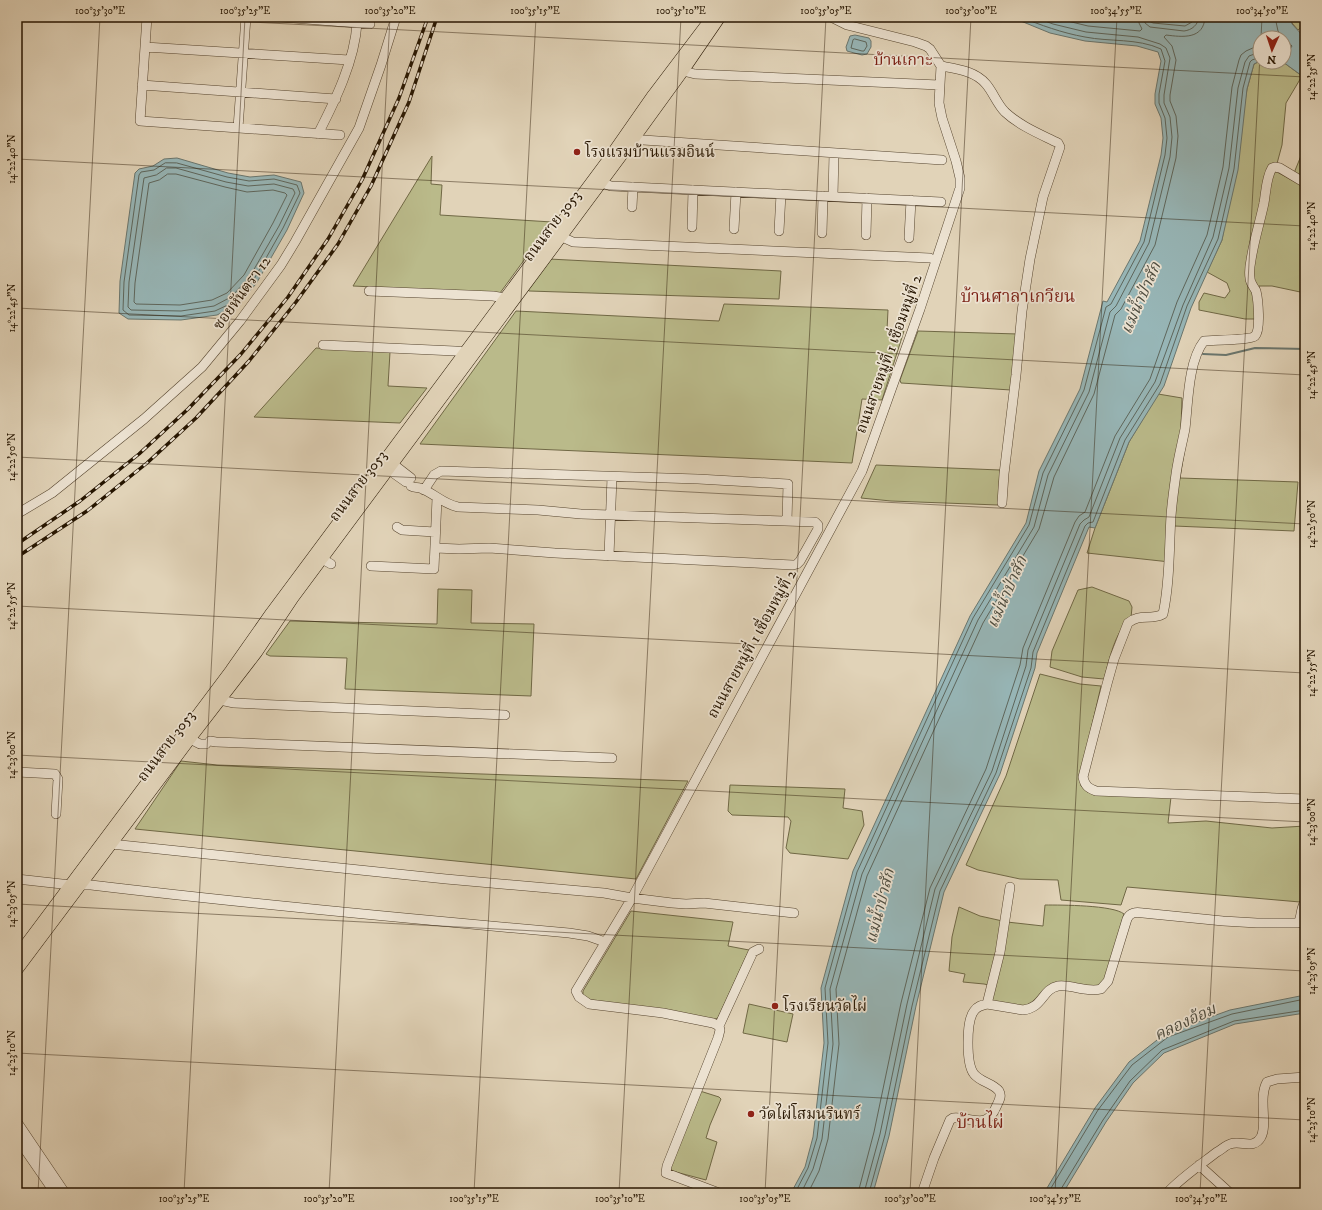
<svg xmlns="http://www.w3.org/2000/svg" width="1322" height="1210" font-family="'IM FELL DW Pica','Noto Serif Thai',serif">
	<rect width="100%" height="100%" fill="#e1d3b8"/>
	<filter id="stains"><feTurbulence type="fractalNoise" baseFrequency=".005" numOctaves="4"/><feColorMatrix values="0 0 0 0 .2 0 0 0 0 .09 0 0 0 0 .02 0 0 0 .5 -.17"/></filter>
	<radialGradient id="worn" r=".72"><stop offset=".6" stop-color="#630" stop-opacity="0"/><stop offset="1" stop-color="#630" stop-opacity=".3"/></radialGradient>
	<!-- green -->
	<path fill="#baba8a" stroke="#706845" d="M1290 17H1305V24L1298 30 1292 23Z
		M1260 61V62H1283L1302 76 1286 103 1282 145 1275 171 1305 187V293L1272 286H1259L1262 319H1245L1199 310V302L1204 293 1225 298 1230 291 1227 283 1207 272 1222 240 1247 89 1254 64Z
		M1305 146V180L1294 173Z
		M432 156 431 184 442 185 440 215 552 222 500 293 353 286Z
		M549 259 781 271 779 299 529 291 527 288Z
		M724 304 888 310 887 330 904 331 882 400 862 399 852 463 420 444 516 311 719 321Z
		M918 331 1018 334 1011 390 901 383 900 380Z
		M316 348 390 352 388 386 427 388 400 423 254 417Z
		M1158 394 1182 398 1181 427 1188 429 1180 478 1298 482 1294 531 1174 526 1170 562 1087 553 1095 528 1129 442Z
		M876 465 1000 470 998 505 891 501 861 498Z
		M1092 587 1129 601 1132 607 1131 618C1114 633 1110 658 1104 679L1082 677 1050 667 1052 651 1078 590Z
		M438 589 472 590 471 623 534 624 531 696 345 689 347 658 270 656 266 654 290 621 437 624Z
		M1040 674 1080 684 1101 686 1080 777 1081 786 1087 792 1171 797 1168 823 1206 821 1272 828 1305 826V899L1300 902 1127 887 1121 905 1061 900 1058 880 1020 879 978 870 966 865 1006 776Z
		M181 761 217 765 688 781 636 879 135 829Z
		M730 785 845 789 843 808 862 811 864 825 848 859 790 853 786 848 791 821 788 817 732 815 728 811Z
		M1045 905C1062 905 1113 905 1124 914L1105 981C1095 992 1078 985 1065 983L1027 1007 990 1002 993 986 984 984 963 982 965 974 949 971 952 937 959 907 980 916 1007 922 1043 926Z
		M631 911 733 922 728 946 749 950 718 1018 713 1020 591 1000 583 996V991Z
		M749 1004 793 1014 787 1042 743 1033Z
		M700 1091 719 1097 721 1099 710 1125 706 1138 717 1142 706 1180 672 1171 669 1166Z"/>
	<!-- water -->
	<path fill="#97b6b7" stroke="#6a766e" d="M1011 17H1133L1185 22 1192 17H1290L1292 24 1305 38V78L1283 62H1284V38H1260V61L1254 64 1247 89 1238 170 1222 240 1191 308 1164 386 1129 442 1095 528 1089 527 1037 653 1035 668 1000 774 944 892 916 1006 889 1136 873 1193H791L805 1167 813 1137 824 1043 821 988 853 871 970 616 1026 523 1039 471 1080 389 1103 301 1107 302 1140 241 1161 155 1163 138 1161 118 1155 104V94L1161 61 1158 52 1137 46 1085 41 1050 33Z
		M855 35 869 38 871 41V47L867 54 862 55 847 51 846 47 850 36Z
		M177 158 228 173 250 177 274 175 301 182 304 193 287 230 256 284 237 305 217 315 181 320 128 319 119 313 120 281 135 173 139 169 153 166 164 159Z
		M1305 995V1013L1235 1024 1164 1053 1133 1083 1106 1122 1063 1193H1044L1095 1108 1129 1062 1166 1033 1230 1010Z"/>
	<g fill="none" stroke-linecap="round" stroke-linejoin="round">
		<!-- shore -->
		<path stroke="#5e665c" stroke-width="1" d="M1051 17 1088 26 1140 31 1142 29 1139 23 1138 17
			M1144 17 1145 23 1150 27 1184 31C1192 30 1198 25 1199 17
			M1149 17V21L1153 23 1185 26 1192 22 1194 17
			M1275 17 1278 31 1292 46 1290 49 1284 47
			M855 39 866 42 867 46 864 51H862L851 48 853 40Z
			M177 163 227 177 249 181 274 179 297 185 300 193 283 228 253 281 234 302 215 311 181 316 129 315 123 310 124 282 139 175 141 172 154 170 165 163Z
			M167 168H176L226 182 248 186 274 184 293 189 295 193 279 226 249 278 231 297 214 306 181 311 131 310 128 307 129 282 144 178 156 175Z
			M168 174H176L225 187 247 192 273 190 285 193 287 195 273 223 244 275 227 293 212 300 180 305 136 304 134 302 135 283 149 183 159 180Z
			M795 1193 808 1168 817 1138 828 1043 825 988 857 872 973 618 1029 525 1043 473 1084 390 1106 307 1111 304 1144 242 1165 155 1167 138 1165 118 1159 103V94L1165 61 1161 49C1137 38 1110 42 1085 37 1062 33 1041 25 1020 17
			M801 1193 813 1169 822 1139 833 1044 830 989 862 874 978 620 1034 527 1048 475 1089 392 1110 312 1116 306 1149 243 1170 157 1172 137 1170 117 1164 103V95L1170 58 1166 48 1160 44 1138 37 1086 32 1053 24 1034 17
			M808 1193 819 1171 828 1139 839 1044 836 989 867 876 983 623 1039 529 1054 477 1094 394 1115 315 1121 309 1155 245 1176 158 1178 136 1176 116 1170 101V95L1176 60 1172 46 1164 37 1166 35C1182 37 1204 40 1205 17
			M858 1193 874 1132 901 1003 930 888 986 769 1020 665 1023 648 1075 522 1079 516 1085 512 1115 436 1150 379 1177 302 1207 235 1223 167 1232 87 1239 60 1241 55 1246 51 1255 47 1260 46
			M864 1193 880 1134 907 1004 935 889 992 771 1026 666 1028 650 1080 524 1084 520 1089 517 1120 438 1155 382 1183 305 1213 237 1229 168 1238 88 1245 62 1249 56 1260 52
			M869 1193 885 1135 912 1006 940 891 996 773 1031 668 1033 652 1085 526 1088 523 1093 522 1125 440 1160 384 1187 306 1218 239 1234 169 1243 88 1250 62 1252 60 1260 57
			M1048 1193 1098 1110 1132 1065 1168 1037 1232 1014 1305 999
			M1060 1193 1061 1189 1103 1120 1130 1081 1162 1050 1234 1021 1305 1010"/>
		<!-- stream -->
		<path stroke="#6a766e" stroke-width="2" d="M1203 354 1226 355 1255 348 1305 349"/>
		<!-- minor casing -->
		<g stroke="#55442e" stroke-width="10">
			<path id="minor" d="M147 17 140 121 340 135
				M281 17 370 24
				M145 47 349 60
				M941 66C957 69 975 71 986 84 993 92 997 104 1005 112 1020 126 1040 134 1058 143L1060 147 1043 197 1030 259 1022 311 1016 375 1004 474 1002 503
				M683 71 695 74 939 85
				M142 85 336 99
				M238 128 246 17
				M318 134C335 101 355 60 357 23
				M628 139 942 160
				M602 183 611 186 941 202
				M1305 183 1280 168 1275 167 1272 168C1266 178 1266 192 1264 203 1260 222 1254 240 1251 260 1250 265 1249 272 1250 278 1250 283 1254 287 1256 291 1258 299 1261 330 1255 336 1251 340 1213 340 1204 341 1188 361 1188 404 1185 429 1182 444 1178 459 1176 474 1174 488 1172 502 1171 516 1169 548 1170 582 1163 614 1150 621 1140 613 1128 623L1114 659 1107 684 1083 777C1085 786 1088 788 1096 791L1305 799
				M833 196 834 153
				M632 207 633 187
				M692 227 693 190
				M734 229 736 192
				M779 231 781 194
				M822 233 823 196
				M866 235 867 198
				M562 237 573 242 930 258
				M909 238 911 200
				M369 291 493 296 505 298
				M323 345 455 351 465 352
				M393 464 411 478
				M389 470 406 482
				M411 486C414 488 417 487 420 488 434 493 443 504 458 507L538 510 581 514 815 522 818 525V529L800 561 797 564 793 565 555 553 489 548 459 549 435 548
				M424 490 434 475 441 471 698 479 788 484 787 521
				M17 514 52 493 144 419 202 367 240 321 281 265 295 242 359 128 381 65 396 17
				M397 527 402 530 435 532
				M609 556 612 477
				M322 559 331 564
				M371 566 434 569 437 498
				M220 700 234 703 505 715
				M190 739 200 744H206
				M210 741 216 742 612 758
				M17 772 55 774 58 779 56 814
				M111 844 446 879 604 893 632 898 672 903 686 904 704 903 794 913
				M17 879 71 885
				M80 885H91C250 904 410 919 569 933L588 936 605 942
				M987 1004 1000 952 1010 887
				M719 1026 753 952 759 949
				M17 1122 65 1193
				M17 1138 55 1193
				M1199 1165 1230 1193
				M719 1193 666 1173 667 1166 718 1038 720 1030 719 1026 713 1023 663 1013 589 1004 579 997 576 991 632 898 862 471 920 309 960 188V178L956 161 942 118 939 103 941 66 930 49 926 46 915 42 847 25 831 17
				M922 1193 934 1158 950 1120 953 1118C973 1116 986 1132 997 1105 999 1101 1002 1096 999 1091 993 1083 980 1082 974 1074 966 1064 966 1021 974 1011 977 1006 982 1005 987 1004L1023 1010C1043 1008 1042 989 1058 986 1071 984 1087 993 1101 989L1108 981 1127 919C1130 912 1136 912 1143 913L1223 921 1257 923H1298C1302 917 1300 909 1305 902
				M1167 1193C1182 1177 1200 1165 1217 1152 1221 1150 1226 1145 1230 1144 1241 1140 1254 1150 1261 1137 1268 1124 1258 1098 1267 1082L1277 1079 1305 1077"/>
		</g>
		<!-- major casing -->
		<g stroke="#261500" stroke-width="12">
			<path id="major" d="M17 956 231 670 271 613 607 161 653 95 712 17
				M17 970 190 739 257 652 293 598 633 140 683 71 720 17"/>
		</g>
		<!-- minor -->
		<use href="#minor" stroke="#ece2d1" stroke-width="9"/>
		<!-- major -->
		<use href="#major" stroke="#e1d3b8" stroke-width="11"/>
		<!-- rail casing -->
		<g stroke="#261500" stroke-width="3.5">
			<path id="rail" d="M17 544 80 501 139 454 188 409 241 354 288 297 328 239 362 180 399 98 428 17
				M17 557 87 511 147 463 196 418 249 361 296 302 338 244 371 186 409 102 437 17"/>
		</g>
		<!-- rail -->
		<use href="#rail" stroke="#ece2d1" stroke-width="2" stroke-dasharray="6" stroke-linecap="butt"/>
	</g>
	<!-- ticks -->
	<path fill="none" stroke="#261500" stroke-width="1" stroke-opacity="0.45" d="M155 17 1305 77M1261 38 1262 17M17 159 1305 226M17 308 1305 375M17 457 1305 524M17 606 1305 673M17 755 1305 822M17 904 1305 971M17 1053 1305 1120M38 1193 100 17M184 1193 245 17M329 1193 390 17M474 1193 536 17M619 1193 681 17M765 1193 826 17M910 1193 971 17M1055 1193 1117 17M1200 1193 1260 55"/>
	<!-- markers -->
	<g fill="#8f2418" stroke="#ece2d1" stroke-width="1.5">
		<circle cx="577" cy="152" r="4"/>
		<circle cx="775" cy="1006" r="4"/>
		<circle cx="751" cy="1114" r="4"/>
	</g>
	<g text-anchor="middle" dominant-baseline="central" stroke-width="3.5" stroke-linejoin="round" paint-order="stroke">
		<!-- poi labels -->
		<g font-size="15" fill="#261500" stroke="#ece2d1" text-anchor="start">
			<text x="585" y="152">โรงแรมบ้านแรมอินน์</text>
			<text x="783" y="1006">โรงเรียนวัดไผ่</text>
			<text x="759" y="1114">วัดไผ่โสมนรินทร์</text>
		</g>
		<!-- street labels -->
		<g font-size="15" fill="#261500" stroke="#ece2d1">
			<text transform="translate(552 226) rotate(-53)">ถนนสาย 3053</text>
			<text transform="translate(242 293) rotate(-54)">ซอยหันตรา 12</text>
			<text transform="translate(889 354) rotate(-70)">ถนนสายหมู่ที่ 1 เชื่อมหมู่ที่ 2</text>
			<text transform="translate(358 486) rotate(-53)">ถนนสาย 3053</text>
			<text transform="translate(752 644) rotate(-61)">ถนนสายหมู่ที่ 1 เชื่อมหมู่ที่ 2</text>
			<text transform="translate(166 746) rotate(-53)">ถนนสาย 3053</text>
		</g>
		<!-- neighbourhood labels -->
		<g font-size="16" fill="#7a1f14" stroke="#ece2d1">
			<text x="903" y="60">บ้านเกาะ</text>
		</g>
		<!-- water labels -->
		<g font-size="16" font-style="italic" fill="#4e4d40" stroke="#ece2d1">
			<text transform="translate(1141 298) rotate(-66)">แม่น้ำป่าสัก</text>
			<text transform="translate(1007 592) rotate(-66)">แม่น้ำป่าสัก</text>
			<text transform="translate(880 906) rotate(-76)">แม่น้ำป่าสัก</text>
			<text transform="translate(1185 1022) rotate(-25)">คลองอ้อม</text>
		</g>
		<!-- quarter labels -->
		<g font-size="17" fill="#7a1f14" stroke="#ece2d1">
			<text x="1018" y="297">บ้านศาลาเกวียน</text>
			<text x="980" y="1123">บ้านไผ่</text>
		</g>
	</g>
	<!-- margin -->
	<rect width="1322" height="1210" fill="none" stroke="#e1d3b8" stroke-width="44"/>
	<!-- north arrow -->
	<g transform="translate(1272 50) rotate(183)"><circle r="19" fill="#ece2d1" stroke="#9d907d"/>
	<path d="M0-3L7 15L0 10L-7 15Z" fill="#8f2418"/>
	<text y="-6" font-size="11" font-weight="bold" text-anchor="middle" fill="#261500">N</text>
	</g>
	<rect x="22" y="22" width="1278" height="1166" fill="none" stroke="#261500" stroke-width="1.5"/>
	<g font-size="10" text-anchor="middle" fill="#261500">
		<text x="100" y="14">100°35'30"E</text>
		<text x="245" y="14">100°35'25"E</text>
		<text x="390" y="14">100°35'20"E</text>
		<text x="535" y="14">100°35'15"E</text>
		<text x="681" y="14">100°35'10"E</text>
		<text x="826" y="14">100°35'05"E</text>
		<text x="971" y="14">100°35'00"E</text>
		<text x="1116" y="14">100°34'55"E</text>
		<text x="1262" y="14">100°34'50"E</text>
		<text transform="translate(1311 77) rotate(-90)" y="4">14°22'35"N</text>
		<text transform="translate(11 159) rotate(-90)" y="4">14°22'40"N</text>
		<text transform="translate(1311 226) rotate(-90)" y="4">14°22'40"N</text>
		<text transform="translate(11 308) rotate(-90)" y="4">14°22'45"N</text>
		<text transform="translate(1311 375) rotate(-90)" y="4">14°22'45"N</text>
		<text transform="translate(11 457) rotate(-90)" y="4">14°22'50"N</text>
		<text transform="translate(1311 524) rotate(-90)" y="4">14°22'50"N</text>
		<text transform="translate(11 606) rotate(-90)" y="4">14°22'55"N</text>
		<text transform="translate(1311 673) rotate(-90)" y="4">14°22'55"N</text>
		<text transform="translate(11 755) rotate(-90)" y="4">14°23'00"N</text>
		<text transform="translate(1311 822) rotate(-90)" y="4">14°23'00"N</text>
		<text transform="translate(11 904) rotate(-90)" y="4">14°23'05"N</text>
		<text transform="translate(1311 971) rotate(-90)" y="4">14°23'05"N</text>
		<text transform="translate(11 1053) rotate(-90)" y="4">14°23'10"N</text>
		<text transform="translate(1311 1120) rotate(-90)" y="4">14°23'10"N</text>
		<text x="184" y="1202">100°35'25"E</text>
		<text x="329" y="1202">100°35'20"E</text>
		<text x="474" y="1202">100°35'15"E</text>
		<text x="620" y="1202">100°35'10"E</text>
		<text x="765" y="1202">100°35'05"E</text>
		<text x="910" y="1202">100°35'00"E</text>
		<text x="1055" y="1202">100°34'55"E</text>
		<text x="1201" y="1202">100°34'50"E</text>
	</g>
	<rect width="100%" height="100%" filter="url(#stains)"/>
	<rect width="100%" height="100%" fill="url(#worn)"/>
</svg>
